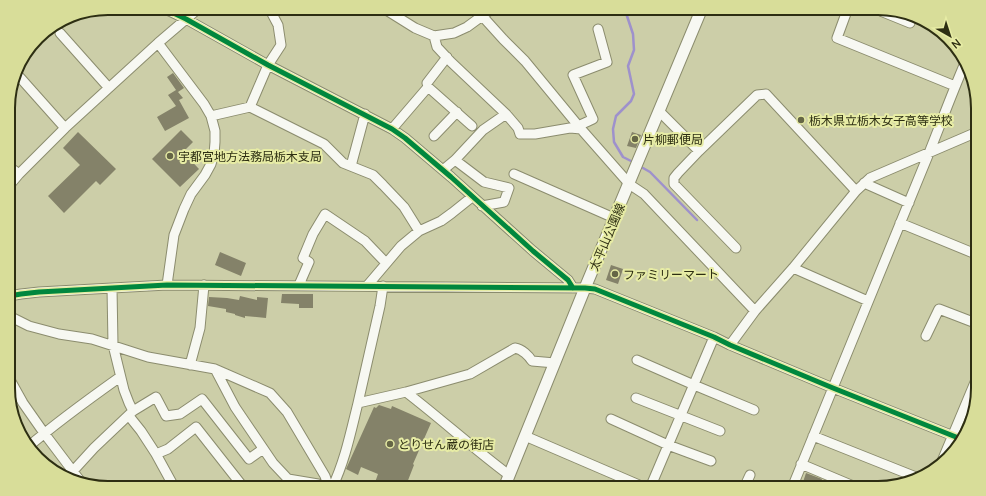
<svg xmlns="http://www.w3.org/2000/svg" width="986" height="496" font-family="Manrope,'Noto Sans JP',sans-serif">
	<rect width="100%" height="100%" fill="#cccea8"/>
	<g fill="none" stroke-linecap="round" stroke-linejoin="round">
		<!-- stream -->
		<path stroke="#9e91cc" stroke-width="2.5" d="M621 8 627 16 633 34 634 50 628 66 634 94 631 101 616 116 613 129 614 142 623 157 631 161
			M643 168 650 172 697 220"/>
	</g>
	<!-- building -->
	<path fill="#848269" d="M173 73 184 88 178 92 183 98 179 100 189 118 165 131 157 117 176 106 168 95 176 90 167 77Z
		M181 130 193 142 183 152 199 169 180 187 152 159Z
		M78 132 116 169 100 185 96 181 64 213 48 196 80 165 63 148Z
		M632 132 641 135 636 148 627 146Z
		M220 252 246 263 241 276 215 265Z
		M611 265 623 269 618 284 606 280Z
		M282 294H313V308H299V304L281 303Z
		M240 296 257 300V297L268 298 266 318 245 316V318L235 315V314L226 312V309L208 306 209 297 227 298 239 300Z
		M379 405 391 409 392 406 431 423 413 464 414 465 405 488H373L378 474 361 467 358 475 346 469 374 407 376 408Z
		M806 473 822 479 819 488 803 482Z"/>
	<g fill="none" stroke-linecap="round" stroke-linejoin="round">
		<!-- minor casing -->
		<g stroke="#8b8c6e" stroke-width="11">
			<path id="minor" d="M163 8 186 19 268 65 392 129 405 138 451 177 533 251 568 280 573 288
				M383 8 415 28 434 36 454 33 467 27 493 8
				M475 8 503 39 525 61 581 129 625 179 629 184 644 194 755 311
				M848 8 837 38 955 86
				M873 8 910 23
				M60 33 109 88
				M434 36 437 47 451 62 506 114 518 128 520 134H535L570 128 581 129
				M158 43 204 104 211 116 215 131V142L214 154 211 164 205 175 191 194 184 209 174 235 167 285
				M16 73 65 128
				M428 87 427 83 447 57
				M250 107 268 65 281 45 278 25 269 8
				M659 111 699 151 678 173 674 178V184L736 248
				M211 116 250 107 324 144 343 163 373 175 383 185 404 207 419 231
				M578 126 593 119 573 75 607 62 598 29
				M392 129 428 87 472 126
				M434 136 457 112
				M699 151 757 95 766 94 856 191
				M455 160 484 182 509 188 504 202 482 206
				M8 166 19 174
				M351 166 365 114
				M443 170 455 160 483 130 506 114
				M514 174 614 218
				M864 183 909 203
				M8 187 19 174 65 128 158 43 199 8
				M900 223 978 255
				M793 268 868 301
				M299 285 309 262 303 258 313 234 325 214 365 241 386 263
				M367 286 401 246 419 231 441 221 452 213 472 197
				M383 286 380 306 358 403 406 392C441 419 474 449 509 475
				M112 288 113 345 124 390 129 403 133 411
				M9 296 21 294 39 292 167 285 585 288 595 289 714 337 730 345 833 388 961 439
				M9 316 29 326 59 334 92 339 148 357 215 369 270 393 287 412 325 476 329 488
				M926 336 939 309 978 324
				M730 345 755 311 793 268 856 191 870 178 977 132
				M637 360 694 385 754 410
				M190 365 200 328 204 285
				M215 369 235 407 273 463 288 479 318 484 324 488
				M9 378 23 403 44 433 81 482
				M406 392 470 374 515 348C522 349 529 356 532 361L555 363
				M636 398 720 431
				M129 416 141 431 156 454 173 485 168 488
				M611 419 668 445 711 461
				M525 436 646 488
				M813 436 916 477
				M28 447C57 422 89 399 120 377
				M156 454 168 449 196 427 244 488
				M942 461 978 375
				M801 464 858 488
				M68 479 73 471 94 448 133 411 156 397 166 416 180 414 202 399 249 459 263 449
				M332 488C345 461 351 431 358 403
				M650 488 714 337
				M744 488 750 475
				M792 488C838 376 883 265 929 153 941 123 952 93 965 63"/>
		</g>
		<!-- major casing -->
		<g stroke="#8b8c6e" stroke-width="13">
			<path id="major" d="M504 488 585 288 702 8"/>
		</g>
		<!-- minor -->
		<use href="#minor" stroke="#f7f8f2" stroke-width="9"/>
		<!-- major -->
		<use href="#major" stroke="#f7f8f2" stroke-width="11"/>
		<!-- cycleway casing -->
		<g stroke="#e7eca5" stroke-width="8">
			<path id="cycleway" d="M163 8 186 19 268 65 392 129 405 138 451 177 533 251 568 280 573 288
				M9 296 21 294 39 292 167 285 585 288 595 289 714 337 730 345 833 388 961 439"/>
		</g>
		<!-- cycleway -->
		<use href="#cycleway" stroke="#00873e" stroke-width="5"/>
	</g>
	<!-- markers -->
	<g fill="#656646" stroke="#e7eca5" stroke-width="1.5">
		<circle cx="801" cy="120" r="4"/>
		<circle cx="635" cy="139" r="4"/>
		<circle cx="170" cy="156" r="4"/>
		<circle cx="615" cy="274" r="4"/>
		<circle cx="390" cy="444" r="4"/>
	</g>
	<g text-anchor="middle" dominant-baseline="central" stroke-width="4" stroke-linejoin="round" paint-order="stroke">
		<!-- poi labels -->
		<g font-size="12" fill="#2d2e12" stroke="#e7eca5" text-anchor="start">
			<text x="809" y="120">栃木県立栃木女子高等学校</text>
			<text x="643" y="139">片柳郵便局</text>
			<text x="178" y="156">宇都宮地方法務局栃木支局</text>
			<text x="623" y="274">ファミリーマート</text>
			<text x="398" y="444">とりせん蔵の街店</text>
		</g>
		<!-- street labels -->
		<g font-size="12" fill="#2d2e12" stroke="#e7eca5">
			<text transform="translate(607 237) rotate(-67)">太平山公園線</text>
		</g>
	</g>
	<!-- crop -->
	<path d="M0 0H986V496H0ZM108 15H878A93 93 0 0 1 971 108V388A93 93 0 0 1 878 481H108A93 93 0 0 1 15 388V108A93 93 0 0 1 108 15Z" fill="#d8dd99" fill-rule="evenodd"/>
	<path fill="none" stroke="#2d2e12" stroke-width="2" d="M108 15H878A93 93 0 0 1 971 108V388A93 93 0 0 1 878 481H108A93 93 0 0 1 15 388V108A93 93 0 0 1 108 15Z"/>
	<!-- north arrow -->
	<g transform="translate(950 36) rotate(141)" stroke="#e7eca5" stroke-width="3" paint-order="stroke">
	<path d="M0-3L7 15L0 10L-7 15Z" fill="#2d2e12"/>
	<text y="-6" font-size="11" font-weight="bold" text-anchor="middle" fill="#2d2e12">N</text>
	</g>
</svg>
